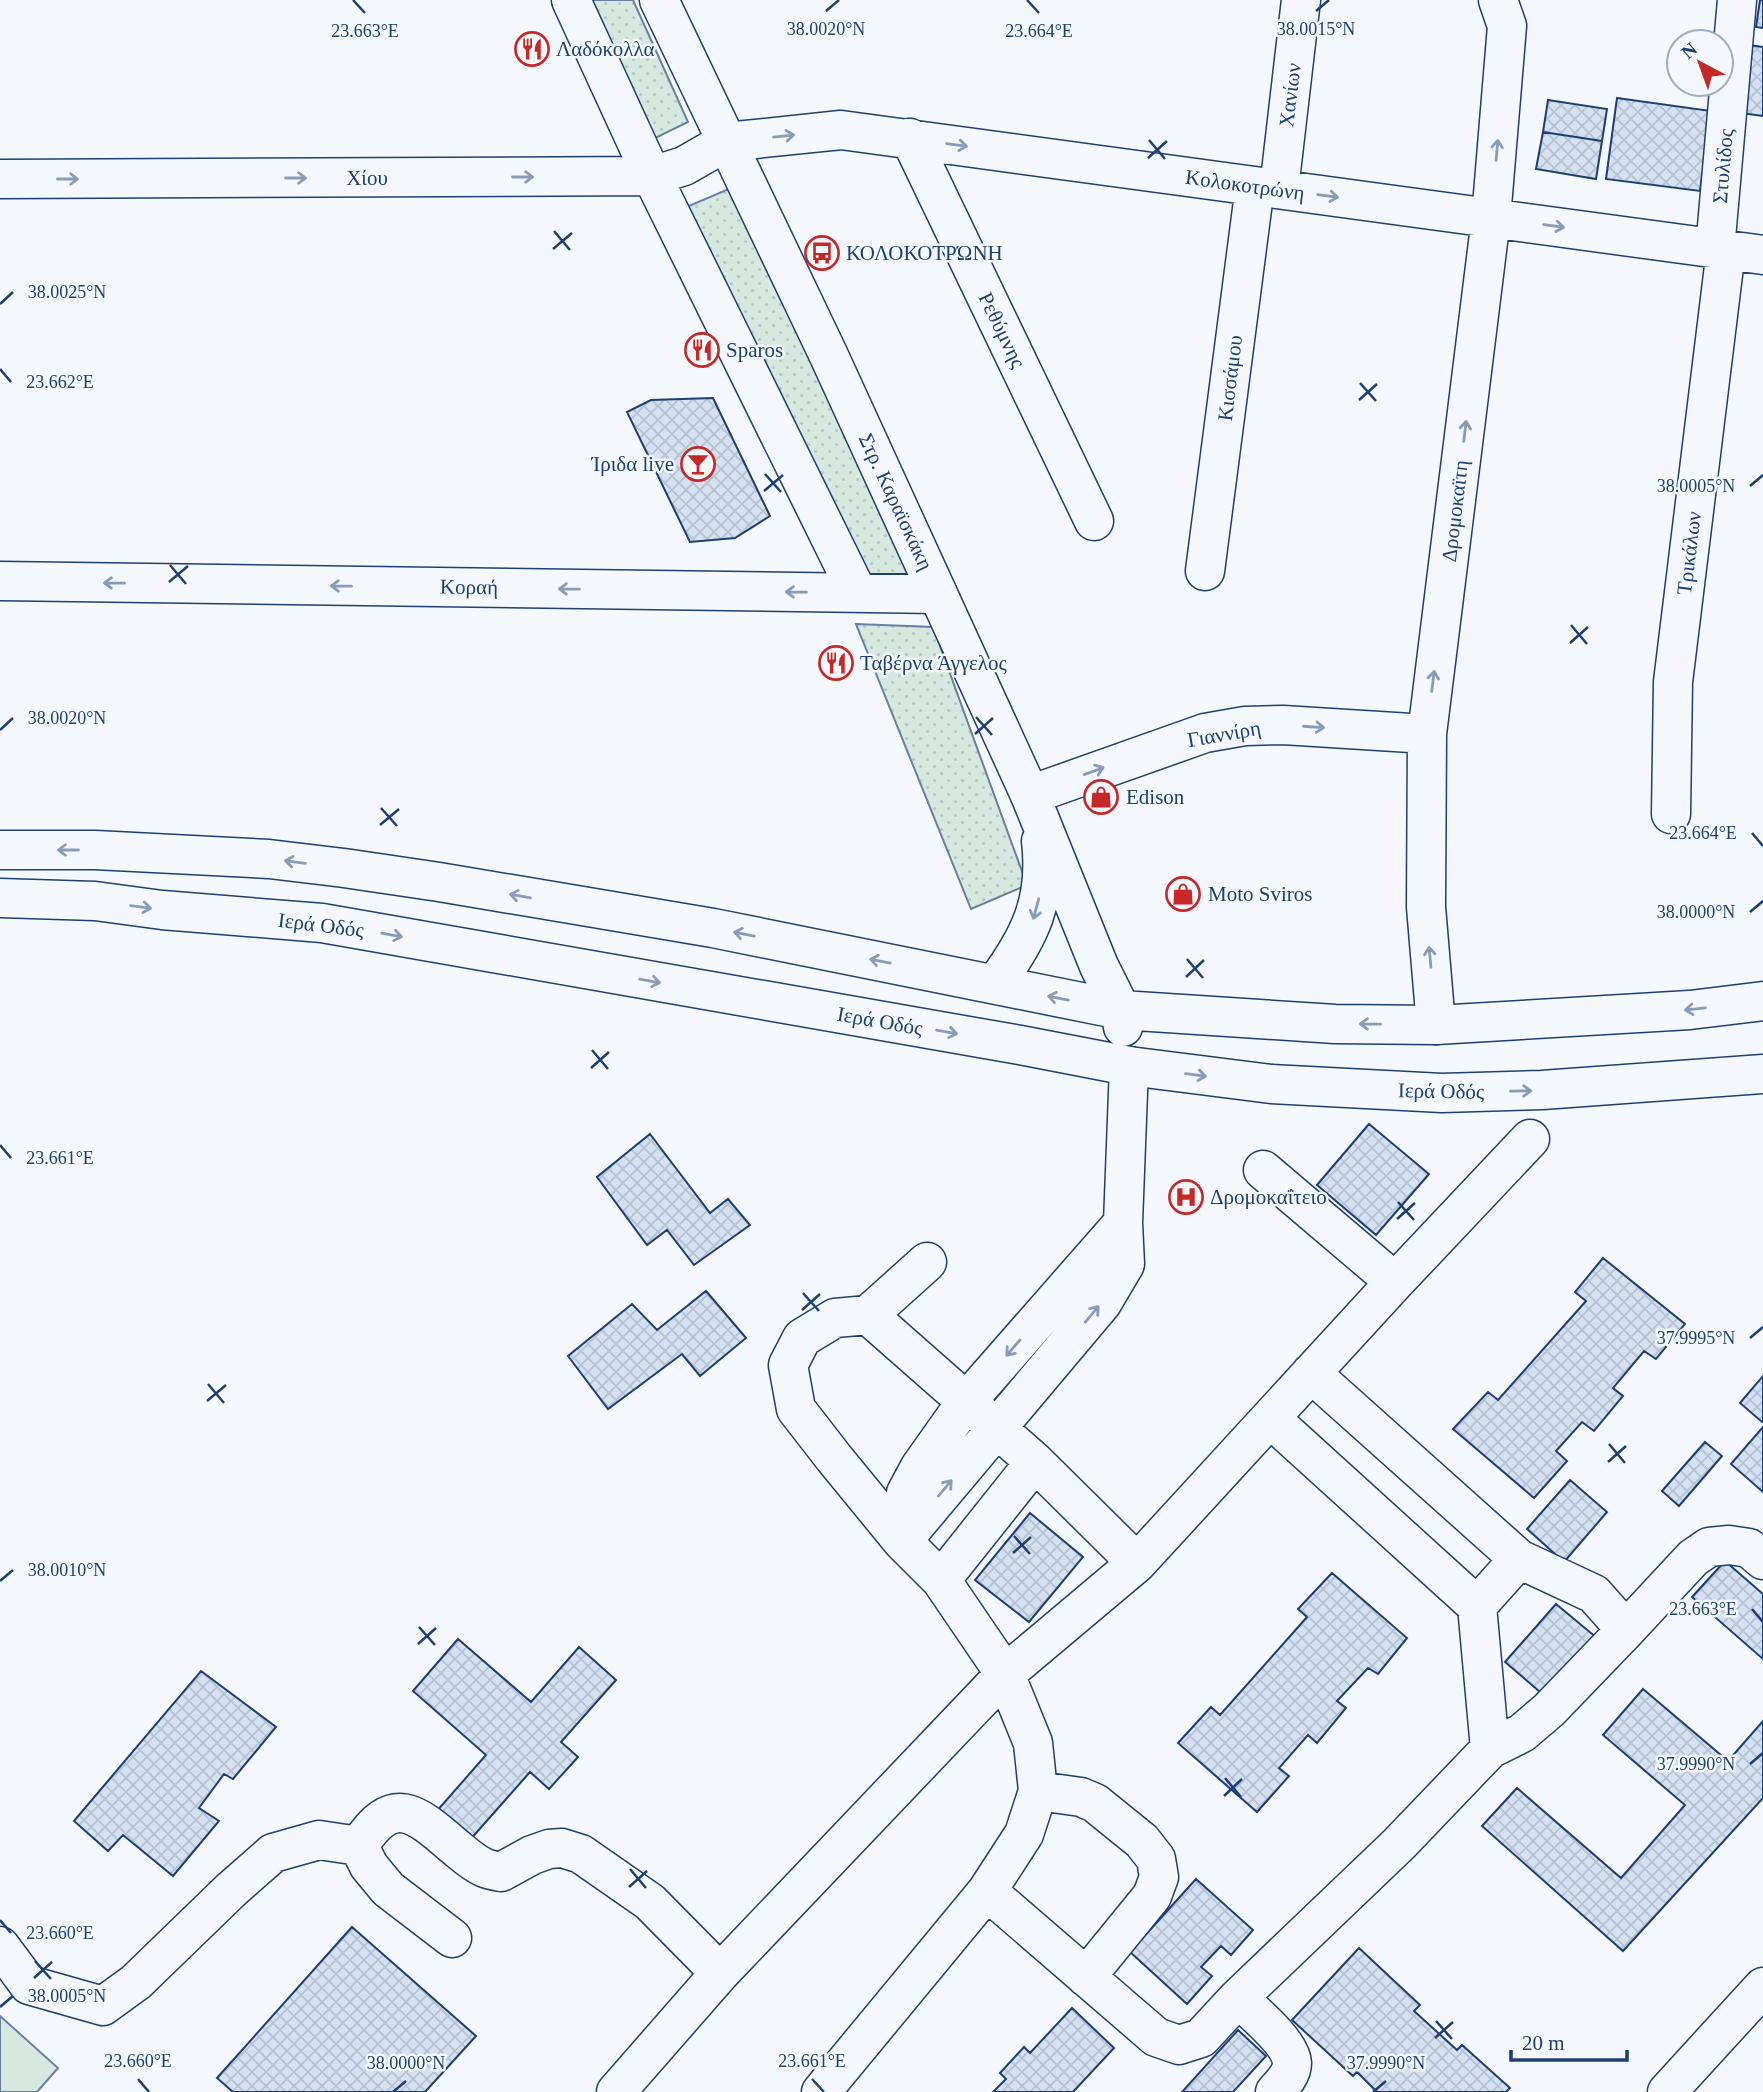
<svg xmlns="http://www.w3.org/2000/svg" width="1763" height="2092" font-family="Georgia,serif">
	<defs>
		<pattern id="park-dots" width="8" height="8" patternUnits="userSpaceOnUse" patternTransform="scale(1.75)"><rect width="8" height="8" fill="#d7e8df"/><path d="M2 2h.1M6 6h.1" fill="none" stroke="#b8c8c3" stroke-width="1.8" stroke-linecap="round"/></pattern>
		<pattern id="building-cross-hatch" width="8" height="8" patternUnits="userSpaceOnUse" patternTransform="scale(1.75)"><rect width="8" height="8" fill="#d5e0f0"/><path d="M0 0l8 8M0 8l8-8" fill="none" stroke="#b6c1d1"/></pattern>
	</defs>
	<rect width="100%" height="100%" fill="#f4f7fb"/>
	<!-- grass -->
	<path fill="#d7e8df" stroke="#687fa3" stroke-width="2" d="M0 2016 58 2068 37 2092H0Z"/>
	<!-- park -->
	<path fill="url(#park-dots)" stroke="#687fa3" stroke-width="2" d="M579 0H633L688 122 645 143Z
		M731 188 919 590 859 589 677 211Z
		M856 624 933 627 1027 885 971 909Z"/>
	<!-- building -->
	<path fill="url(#building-cross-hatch)" stroke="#1d3f73" stroke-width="2" d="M1760 0H1763V28L1756 27Z
		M1749 45 1763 47V116L1740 113Z
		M1617 98 1711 111 1700 191 1606 179Z
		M1548 100 1607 109 1602 141 1543 132Z
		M1543 132 1602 141 1596 179 1536 169Z
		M713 398 770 516 735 538 690 542 627 412 651 400Z
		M1369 1124 1429 1174 1376 1235 1317 1185Z
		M650 1134 710 1213 728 1199 750 1225 694 1265 667 1230 647 1245 597 1177Z
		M1603 1258 1685 1324 1656 1359 1644 1351 1613 1388 1623 1396 1594 1431 1582 1422 1556 1451 1567 1461 1534 1498 1453 1429 1488 1392 1498 1400 1586 1301 1575 1292Z
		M706 1291 746 1338 700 1376 682 1354 608 1409 568 1356 632 1304 657 1330Z
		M1763 1376V1421L1762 1422 1740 1403Z
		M1763 1427V1492L1731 1464Z
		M1705 1442 1722 1456 1679 1506 1662 1491Z
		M1570 1480 1607 1512 1564 1562 1527 1529Z
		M1030 1513 1083 1557 1029 1622 975 1580Z
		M1725 1561 1763 1594V1659L1692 1597Z
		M1332 1573 1407 1638 1378 1674 1368 1668 1337 1701 1346 1708 1317 1743 1308 1735 1279 1768 1289 1776 1257 1812 1178 1743 1211 1707 1220 1715 1307 1617 1298 1609Z
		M1556 1604 1597 1638 1546 1697 1505 1662Z
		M458 1639 531 1702 579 1647 616 1680 561 1742 578 1757 549 1789 530 1772 469 1841 436 1812 486 1755 413 1691Z
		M201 1671 276 1727 233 1779 224 1774 199 1808 219 1821 173 1876 123 1835 108 1851 74 1821Z
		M1643 1689 1728 1761 1763 1721V1798L1623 1951 1482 1826 1517 1788 1621 1878 1685 1805 1603 1735Z
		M1196 1879 1253 1930 1231 1955 1221 1946 1201 1967 1212 1976 1187 2004 1130 1952Z
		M352 1927 476 2036 425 2092H233L217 2078Z
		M1359 1948 1420 2005 1414 2011 1457 2050 1462 2045 1510 2088 1506 2092H1377L1357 2072 1353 2076 1292 2020Z
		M1072 2008 1114 2048 1073 2092H993L1006 2079 1000 2073 1024 2047 1030 2053Z
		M1238 2030 1266 2056 1233 2092H1182Z"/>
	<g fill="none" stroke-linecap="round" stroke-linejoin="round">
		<!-- minor casing -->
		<g stroke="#1d3f73" stroke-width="41">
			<path id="minor" d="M571 0 652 176 857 592
				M910 138 1094 521
				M0 179 652 176 684 166 726 142 841 130 1763 255
				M1279 189 1301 0
				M1715 249 1737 0
				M1205 571 1255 186
				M0 581 938 594
				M1030 795 1205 733 1245 726 1283 725 1427 734
				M1671 814 1673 682 1726 250
				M1436 1025 1426 907 1427 734 1491 218 1507 26 1498 0
				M1263 1170 1395 1282
				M868 1315 1035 1462 1137 1563
				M1270 1418 1477 1606 1519 1559 1311 1373
				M902 1541 1102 1303 1125 1264 1123 1223 1129 1066
				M902 1541 906 1493 920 1467 966 1402 1123 1223
				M941 1580 1035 1462
				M1477 1606 1490 1749
				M1626 1630 1693 1558 1709 1547 1729 1545 1749 1548 1763 1560
				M1038 1791 1081 1797 1095 1803 1142 1841 1156 1859 1159 1877 1152 1896 1086 1977
				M987 1891 1156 2037 1179 2045 1201 2038 1238 1998 1399 1844 1490 1749 1522 1733 1549 1710 1626 1630 1594 1594 1519 1559
				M452 1938 388 1889 369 1866 359 1846C392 1793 415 1812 454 1846 464 1854 473 1863 485 1868 490 1870 496 1871 501 1872L532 1855 549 1849 562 1848 581 1854 650 1902 720 1973
				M0 1946 29 1985 103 2006 136 1982 231 1890 273 1853 319 1840 359 1846
				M1238 1998C1253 2012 1291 2043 1292 2063 1292 2075 1282 2084 1275 2092
				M616 2092 720 1973 1005 1674 1137 1563 1395 1282 1530 1139
				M821 2092 987 1891 1024 1834 1038 1791 1033 1743 1005 1674 941 1580 902 1541 834 1458 796 1409 788 1365 802 1338 835 1318 868 1315 927 1262
				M1667 2092 1763 1987"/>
		</g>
		<!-- major casing -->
		<g stroke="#1d3f73" stroke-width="41">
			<path id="major" d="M659 0 829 356 1030 795 1099 966 1121 1010 1123 1027
				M0 850H95L269 859 344 868 439 882 713 928 1121 1010 1335 1024 1436 1025 1690 1010 1763 1001
				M0 898 95 901 162 910 322 923 1020 1045 1129 1066 1271 1084 1442 1093 1542 1090 1763 1074
				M995 984C1030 937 1048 900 1041 841"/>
		</g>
		<!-- minor -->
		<use href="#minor" stroke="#f4f7fb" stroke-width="38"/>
		<!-- major -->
		<use href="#major" stroke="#f4f7fb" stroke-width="38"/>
	</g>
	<!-- one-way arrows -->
	<defs><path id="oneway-shaft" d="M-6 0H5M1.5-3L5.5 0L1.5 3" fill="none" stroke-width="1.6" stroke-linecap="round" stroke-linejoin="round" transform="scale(1.75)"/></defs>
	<g stroke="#889bb7">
		<use href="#oneway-shaft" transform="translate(784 136) rotate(-6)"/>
		<use href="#oneway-shaft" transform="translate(957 145) rotate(8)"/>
		<use href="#oneway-shaft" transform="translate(1497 150) rotate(-85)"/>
		<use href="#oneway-shaft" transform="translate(523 177)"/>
		<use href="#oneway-shaft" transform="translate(296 178)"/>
		<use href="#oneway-shaft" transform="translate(68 179)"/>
		<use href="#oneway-shaft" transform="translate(1328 196) rotate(8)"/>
		<use href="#oneway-shaft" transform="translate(1554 226) rotate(8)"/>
		<use href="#oneway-shaft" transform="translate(1465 431) rotate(-83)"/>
		<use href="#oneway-shaft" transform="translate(114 583) rotate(-179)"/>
		<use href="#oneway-shaft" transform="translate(341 586) rotate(-179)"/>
		<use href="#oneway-shaft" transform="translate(569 589) rotate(-179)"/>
		<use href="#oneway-shaft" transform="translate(796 592) rotate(-179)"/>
		<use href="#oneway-shaft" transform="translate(1433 681) rotate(-83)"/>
		<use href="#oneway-shaft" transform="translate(1314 727) rotate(4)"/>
		<use href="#oneway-shaft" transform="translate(1094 771) rotate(-20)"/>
		<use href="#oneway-shaft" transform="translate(68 850) rotate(180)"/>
		<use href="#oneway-shaft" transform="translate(295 862) rotate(-173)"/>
		<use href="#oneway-shaft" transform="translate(520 896) rotate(-170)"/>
		<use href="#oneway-shaft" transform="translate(141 907) rotate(7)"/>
		<use href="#oneway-shaft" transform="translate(1036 909) rotate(105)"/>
		<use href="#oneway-shaft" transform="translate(744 934) rotate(-169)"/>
		<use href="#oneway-shaft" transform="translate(392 935) rotate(10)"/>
		<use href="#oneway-shaft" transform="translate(1430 957) rotate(-95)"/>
		<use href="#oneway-shaft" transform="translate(880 961) rotate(-169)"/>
		<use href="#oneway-shaft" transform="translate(650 981) rotate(10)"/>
		<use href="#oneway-shaft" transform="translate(1058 998) rotate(-169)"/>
		<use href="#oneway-shaft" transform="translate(1695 1009) rotate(174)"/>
		<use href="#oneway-shaft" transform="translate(1370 1024) rotate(-179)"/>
		<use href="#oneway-shaft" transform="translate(947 1032) rotate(10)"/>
		<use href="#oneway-shaft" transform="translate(1196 1075) rotate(7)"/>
		<use href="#oneway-shaft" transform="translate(1521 1091) rotate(-1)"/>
		<use href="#oneway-shaft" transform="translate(1092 1314) rotate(-50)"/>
		<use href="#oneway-shaft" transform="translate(1013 1348) rotate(131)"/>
		<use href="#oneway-shaft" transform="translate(945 1488) rotate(-50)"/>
	</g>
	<!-- ticks -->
	<path fill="none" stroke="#1d3f73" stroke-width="2.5" d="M353 0 365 13M1027 0 1039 13M826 11 839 0M1316 11 1329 0M1149 140 1165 159M1148 158 1167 141M554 231 570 250M553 249 572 233M0 304 13 292M0 369 11 382M1360 383 1376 401M1359 400 1377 384M765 474 781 492M1750 486 1763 475M764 491 783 475M170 565 186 584M169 582 188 566M1571 625 1587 644M1570 643 1588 627M976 717 992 735M0 730 13 718M975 734 993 718M381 808 397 826M380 825 399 809M1752 833 1763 846M1750 912 1763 901M1187 959 1203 978M1186 977 1204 960M592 1050 608 1069M591 1068 609 1052M0 1145 11 1158M1398 1202 1414 1220M1397 1219 1415 1203M803 1293 819 1311M802 1310 820 1294M1750 1338 1763 1327M208 1384 224 1403M207 1401 226 1385M1609 1444 1625 1463M1608 1462 1626 1446M1014 1536 1030 1554M1013 1553 1031 1537M0 1581 13 1570M1752 1609 1763 1622M419 1627 435 1645M418 1644 436 1628M1750 1764 1763 1753M1225 1778 1241 1797M1224 1796 1242 1779M630 1869 646 1888M629 1887 647 1871M0 1920 11 1933M35 1961 51 1979M34 1978 52 1962M0 2007 13 1996M1436 2021 1452 2039M1435 2038 1453 2022M138 2079 149 2092M812 2079 824 2092M393 2092 406 2081M1373 2092 1386 2081"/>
	<!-- icons -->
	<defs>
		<g id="restaurant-ring" transform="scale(1.75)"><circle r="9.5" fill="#f4f7fb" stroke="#c62828" stroke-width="1.5"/><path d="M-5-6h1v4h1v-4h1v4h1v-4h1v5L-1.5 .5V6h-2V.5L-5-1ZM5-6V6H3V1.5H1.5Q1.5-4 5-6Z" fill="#c62828"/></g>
		<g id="bus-ring" transform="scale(1.75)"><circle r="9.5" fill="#f4f7fb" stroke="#c62828" stroke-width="1.5"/><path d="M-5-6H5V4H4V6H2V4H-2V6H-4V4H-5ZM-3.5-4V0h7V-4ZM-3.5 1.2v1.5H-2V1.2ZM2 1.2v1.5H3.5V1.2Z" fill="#c62828"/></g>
		<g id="bar-ring" transform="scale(1.75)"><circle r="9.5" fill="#f4f7fb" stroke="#c62828" stroke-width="1.5"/><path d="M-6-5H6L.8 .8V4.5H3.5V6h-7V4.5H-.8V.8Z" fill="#c62828"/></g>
		<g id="shop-ring" transform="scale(1.75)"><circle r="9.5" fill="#f4f7fb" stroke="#c62828" stroke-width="1.5"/><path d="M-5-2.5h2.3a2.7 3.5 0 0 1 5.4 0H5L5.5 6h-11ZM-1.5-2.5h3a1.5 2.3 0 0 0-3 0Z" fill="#c62828"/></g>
		<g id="hospital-ring" transform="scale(1.75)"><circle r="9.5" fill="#f4f7fb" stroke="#c62828" stroke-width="1.5"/><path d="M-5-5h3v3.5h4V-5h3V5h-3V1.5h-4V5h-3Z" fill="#c62828"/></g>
	</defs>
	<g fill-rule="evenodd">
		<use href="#restaurant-ring" x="532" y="49"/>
		<use href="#bus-ring" x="822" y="253"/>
		<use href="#restaurant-ring" x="702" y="350"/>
		<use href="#bar-ring" x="698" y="464"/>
		<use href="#restaurant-ring" x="836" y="663"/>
		<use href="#shop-ring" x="1101" y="797"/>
		<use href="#shop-ring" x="1183" y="894"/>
		<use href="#hospital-ring" x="1186" y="1197"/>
	</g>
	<g text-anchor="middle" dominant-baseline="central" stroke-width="5" stroke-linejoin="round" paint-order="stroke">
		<!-- poi labels -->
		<g font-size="21" fill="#1d3f73" stroke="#f4f7fb" text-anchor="start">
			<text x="556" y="49">Λαδόκολλα</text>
			<text x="846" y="253">ΚΟΛΟΚΟΤΡΏΝΗ</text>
			<text x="726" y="350">Sparos</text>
			<text x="674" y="464" text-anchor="end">Ίριδα live</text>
			<text x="860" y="663">Ταβέρνα Άγγελος</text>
			<text x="1126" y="797">Edison</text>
			<text x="1208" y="894">Moto Sviros</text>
			<text x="1210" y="1197">Δρομοκαΐτειο</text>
		</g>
		<!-- street labels -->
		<g font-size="21" fill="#1d3f73" stroke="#f4f7fb">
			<text transform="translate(1290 95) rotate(-83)">Χανίων</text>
			<text transform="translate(1723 166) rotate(-85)">Στυλίδος</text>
			<text x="367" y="178">Χίου</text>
			<text transform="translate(1245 185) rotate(8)">Κολοκοτρώνη</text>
			<text transform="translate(1002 330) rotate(64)">Ρεθύμνης</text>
			<text transform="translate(1230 378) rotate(-83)">Κισσάμου</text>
			<text transform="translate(896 502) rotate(65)">Στρ. Καραϊσκάκη</text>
			<text transform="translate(1455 511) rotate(-83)">Δρομοκαϊτη</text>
			<text transform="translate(1689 553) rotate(-83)">Τρικάλων</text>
			<text transform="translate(469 587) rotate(1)">Κοραή</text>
			<text transform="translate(1224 734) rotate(-10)">Γιαννίρη</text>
			<text transform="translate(321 925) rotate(7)">Ιερά Οδός</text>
			<text transform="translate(880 1021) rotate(10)">Ιερά Οδός</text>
			<text transform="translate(1441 1091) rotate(1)">Ιερά Οδός</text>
		</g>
	</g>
	<g font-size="18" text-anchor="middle" fill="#1d3f73" stroke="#f4f7fb" stroke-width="5" stroke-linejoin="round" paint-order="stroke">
		<text x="826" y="35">38.0020°N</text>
		<text x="1316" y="35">38.0015°N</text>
		<text x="365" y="37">23.663°E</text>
		<text x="1039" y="37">23.664°E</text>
		<text x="67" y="298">38.0025°N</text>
		<text x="60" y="388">23.662°E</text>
		<text x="1696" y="492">38.0005°N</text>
		<text x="67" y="724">38.0020°N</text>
		<text x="1703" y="839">23.664°E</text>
		<text x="1696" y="918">38.0000°N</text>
		<text x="60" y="1164">23.661°E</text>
		<text x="1696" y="1344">37.9995°N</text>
		<text x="67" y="1576">38.0010°N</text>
		<text x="1703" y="1615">23.663°E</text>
		<text x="1696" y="1770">37.9990°N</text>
		<text x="60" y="1939">23.660°E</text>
		<text x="67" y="2002">38.0005°N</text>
		<text x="138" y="2067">23.660°E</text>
		<text x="812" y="2067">23.661°E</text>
		<text x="406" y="2069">38.0000°N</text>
		<text x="1386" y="2069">37.9990°N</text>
	</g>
	<!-- north arrow -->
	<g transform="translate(1700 63) rotate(319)"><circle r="33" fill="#f4f7fb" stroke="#9eadc5" stroke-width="2"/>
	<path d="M0-5L12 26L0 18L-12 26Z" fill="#c62828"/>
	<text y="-10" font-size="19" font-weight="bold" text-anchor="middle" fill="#1d3f73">N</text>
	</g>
	<!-- scale -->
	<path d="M1511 2050v10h116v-10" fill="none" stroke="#1d3f73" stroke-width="3.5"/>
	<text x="1522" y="2050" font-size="21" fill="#1d3f73" stroke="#f4f7fb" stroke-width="5" paint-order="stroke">20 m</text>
</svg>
